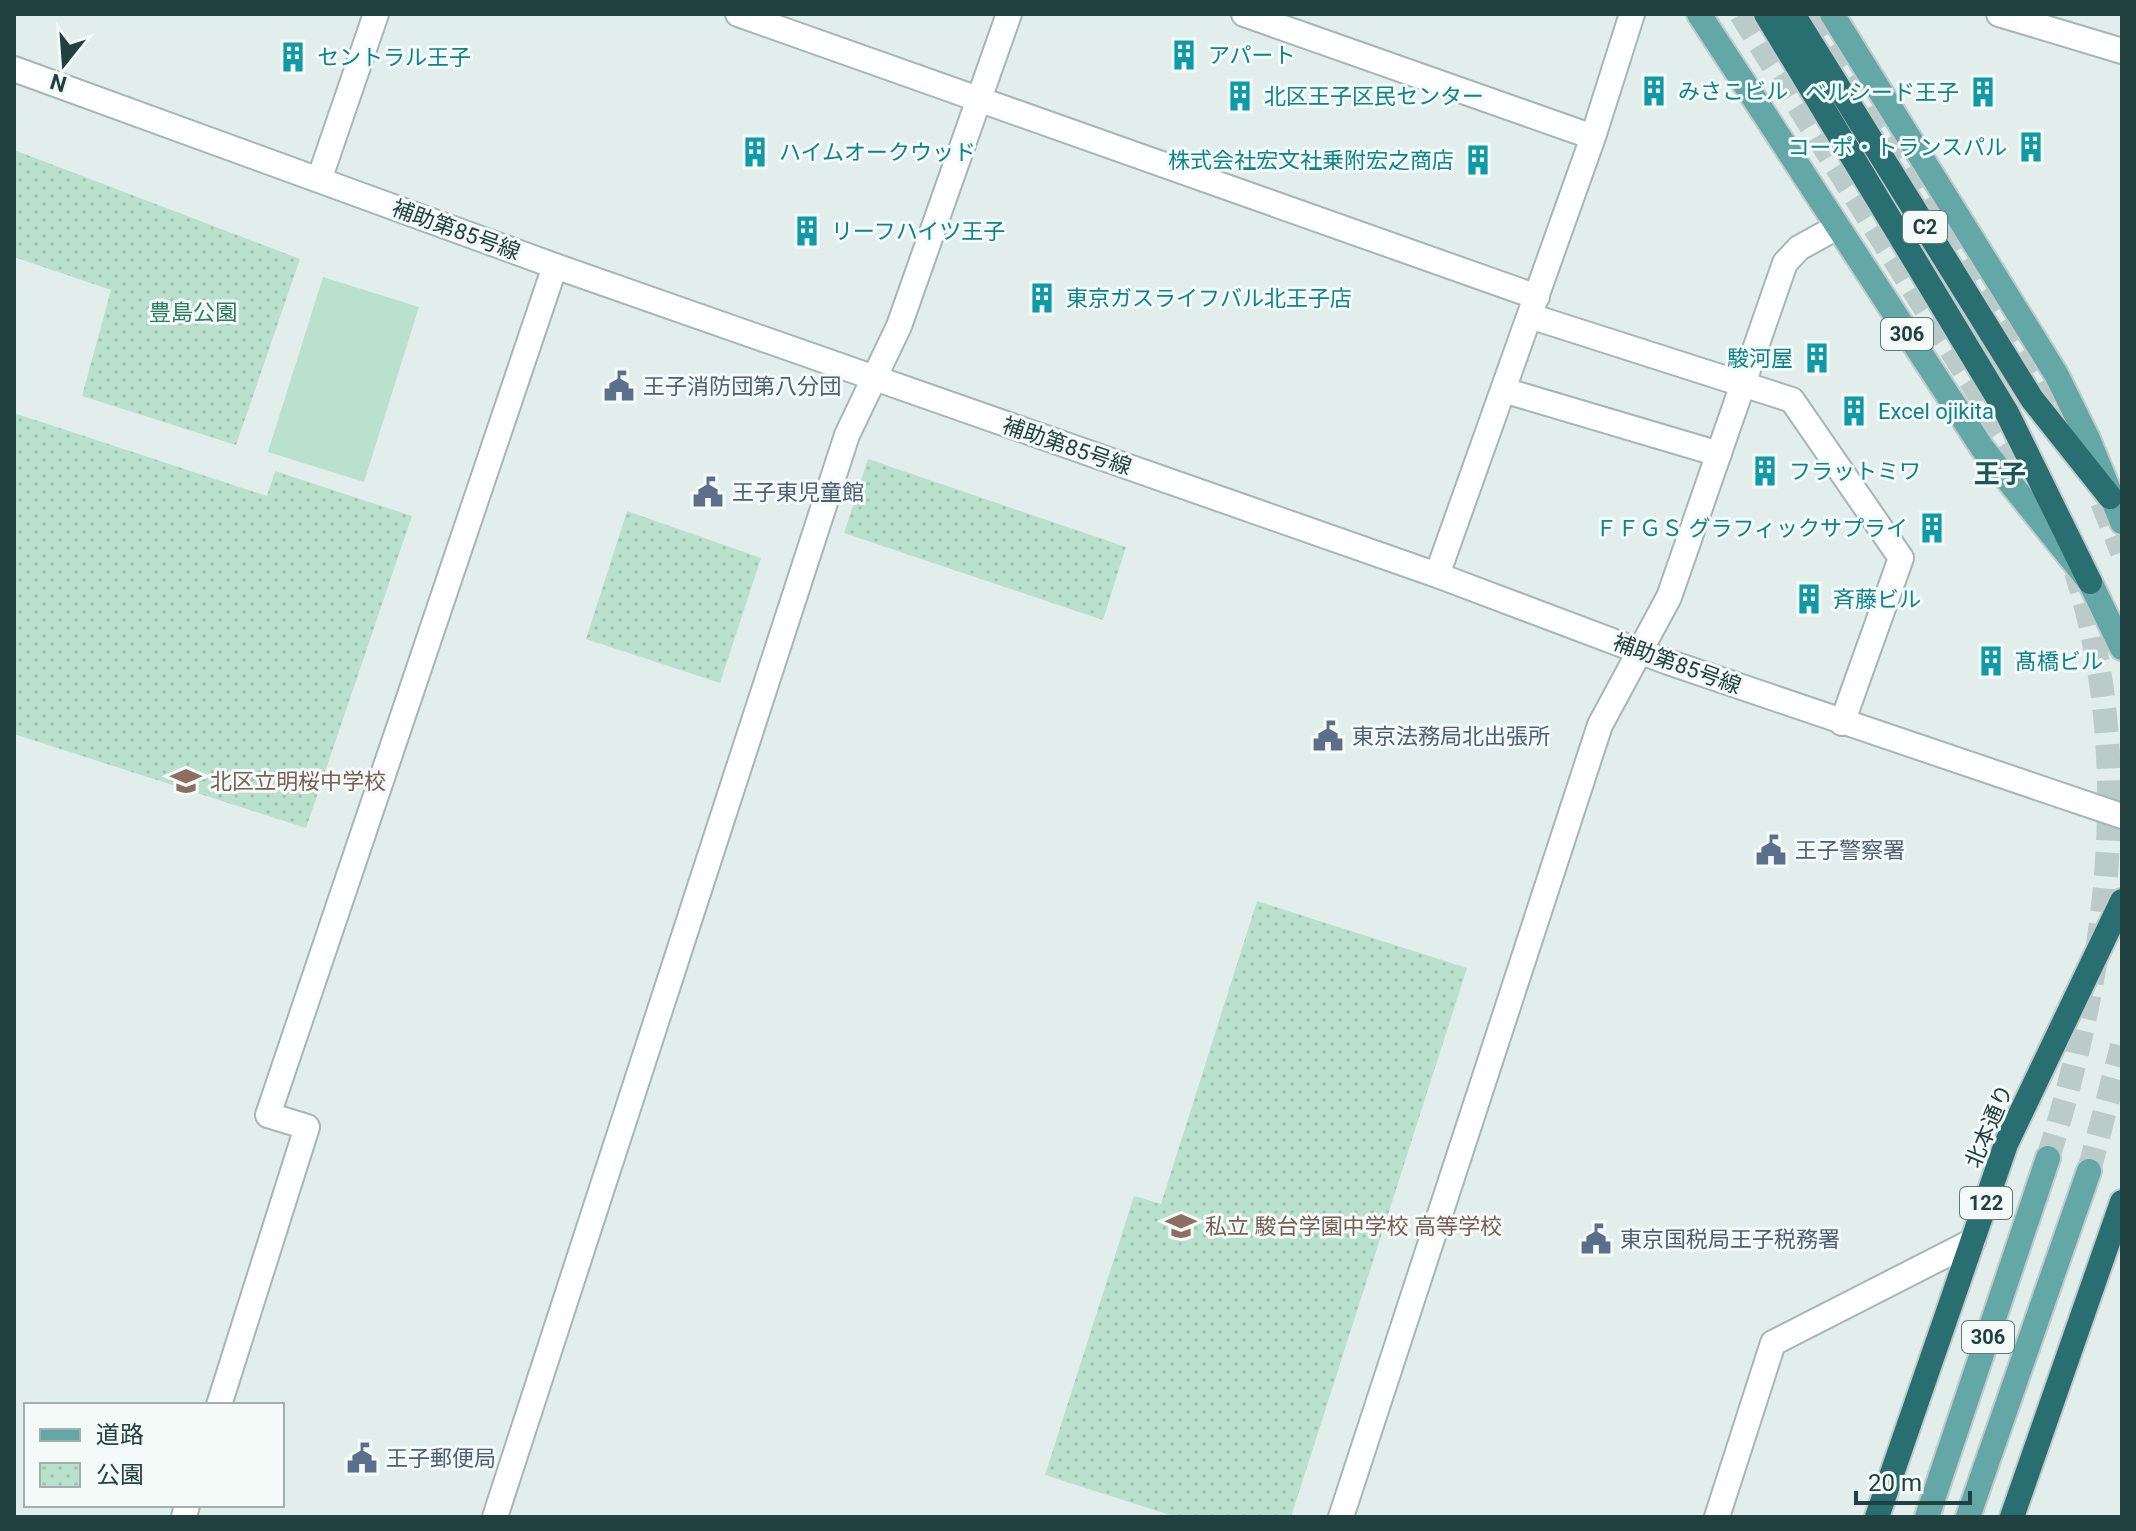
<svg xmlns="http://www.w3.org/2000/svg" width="2136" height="1531" font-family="Roboto,'Noto Sans JP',sans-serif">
	<defs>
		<pattern id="park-dots" width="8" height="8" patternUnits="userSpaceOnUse" patternTransform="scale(2)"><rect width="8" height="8" fill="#bae1cd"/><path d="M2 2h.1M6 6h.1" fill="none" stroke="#a0c2b1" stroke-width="1.8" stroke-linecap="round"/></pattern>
	</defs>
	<rect width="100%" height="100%" fill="#e2eeeb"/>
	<!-- park -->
	<path fill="url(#park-dots)" d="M14 150 300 259 236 445 82 396 111 290 14 257Z
		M14 413 267 496 275 471 412 516 306 828 14 734Z
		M868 459 1126 547 1103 620 844 533Z
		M627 511 761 558 720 683 586 639Z
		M1257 901 1467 968 1291 1517H1176L1045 1475 1134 1196 1161 1204Z"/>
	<!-- pitch -->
	<path fill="#bae1cd" d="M323 277 419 307 364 482 268 452Z"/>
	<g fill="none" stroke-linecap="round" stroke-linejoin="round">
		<!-- major-tunnel -->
		<path stroke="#bbcbc9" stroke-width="24" stroke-dasharray="24 12" stroke-linecap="butt" d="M1741 14 2025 468
			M1815 14 2065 430
			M2102 502 2122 552
			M2048 1158C2107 969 2136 764 2076 572
			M2089 1171 2122 1046"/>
		<!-- minor casing -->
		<g stroke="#a4b7b4" stroke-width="28">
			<path id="minor" d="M738 14 1537 297
				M1244 14 1593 137
				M1999 14 2122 51
				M14 69 555 266 1437 575 1668 662 2122 816
				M319 180 376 14
				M1530 316 1792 400 1901 558 1842 723
				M1503 390 1719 454
				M1437 575 1593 137 1632 14
				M219 1405 307 1127 268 1115 555 266
				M184 1517 187 1505
				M495 1517 847 435 899 326 1009 14
				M1341 1517 1600 725 1669 597 1785 263 1799 248 1837 227
				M1717 1517 1773 1343 1973 1241"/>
		</g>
		<!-- major casing -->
		<g stroke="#c1caca" stroke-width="28">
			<path id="major" d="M1699 14 1983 449 2090 582 2122 648
				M1832 14 2056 374 2088 439 2122 522
				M1927 1517 2048 1158
				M1968 1517 2089 1171"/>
		</g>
		<!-- highway casing -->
		<g stroke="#c1caca" stroke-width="28">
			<path id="highway" d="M1766 14 2007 413 2090 582
				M1793 14 2032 399 2110 497
				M1877 1517 2006 1144 2122 901
				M2012 1517 2122 1202"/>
		</g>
		<!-- minor -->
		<use href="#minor" stroke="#fff" stroke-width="24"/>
		<!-- major -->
		<use href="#major" stroke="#63a7a6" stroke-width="24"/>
		<!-- highway -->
		<use href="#highway" stroke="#296e70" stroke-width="24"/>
	</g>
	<!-- icons -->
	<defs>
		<g id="building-bare" transform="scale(2.4)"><path d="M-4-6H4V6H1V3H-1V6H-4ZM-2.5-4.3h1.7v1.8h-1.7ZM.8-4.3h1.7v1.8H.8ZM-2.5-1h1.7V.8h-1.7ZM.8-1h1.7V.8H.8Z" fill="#0f9aa8" stroke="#f4faf8" stroke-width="2.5" paint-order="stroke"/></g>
		<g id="civic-bare" transform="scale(2.4)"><path d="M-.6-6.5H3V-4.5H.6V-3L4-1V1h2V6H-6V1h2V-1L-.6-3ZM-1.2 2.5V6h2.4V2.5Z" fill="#5c6f8a" stroke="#f4faf8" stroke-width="2.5" paint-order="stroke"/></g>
		<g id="school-bare" transform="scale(2.4)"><path d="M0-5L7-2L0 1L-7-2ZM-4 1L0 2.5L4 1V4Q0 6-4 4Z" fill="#8d6e63" stroke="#f4faf8" stroke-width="2.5" paint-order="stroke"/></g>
	</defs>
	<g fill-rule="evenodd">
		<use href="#building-bare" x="1184" y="55"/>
		<use href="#building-bare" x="293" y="57"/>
		<use href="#building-bare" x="1654" y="91"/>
		<use href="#building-bare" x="1983" y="92"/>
		<use href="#building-bare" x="1240" y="96"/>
		<use href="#building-bare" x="2031" y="147"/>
		<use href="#building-bare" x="755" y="152"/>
		<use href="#building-bare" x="1478" y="160"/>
		<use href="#building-bare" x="807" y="231"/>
		<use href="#building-bare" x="1042" y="298"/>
		<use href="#building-bare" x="1817" y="358"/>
		<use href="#civic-bare" x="619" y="386"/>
		<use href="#building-bare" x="1854" y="411"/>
		<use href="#building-bare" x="1765" y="471"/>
		<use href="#civic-bare" x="708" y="492"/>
		<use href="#building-bare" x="1932" y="528"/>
		<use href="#building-bare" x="1809" y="599"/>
		<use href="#building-bare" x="1991" y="661"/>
		<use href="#civic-bare" x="1328" y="736"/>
		<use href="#school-bare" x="186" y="781"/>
		<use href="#civic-bare" x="1771" y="850"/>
		<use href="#school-bare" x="1181" y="1226"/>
		<use href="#civic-bare" x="1596" y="1239"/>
		<use href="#civic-bare" x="362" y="1458"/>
	</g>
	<g text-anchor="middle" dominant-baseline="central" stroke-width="6" stroke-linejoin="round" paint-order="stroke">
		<!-- shield labels -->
		<g fill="#f4faf8" stroke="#607877" stroke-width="2">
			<rect x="1903" y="211" width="44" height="32" rx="6"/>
			<rect x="1881" y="318" width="52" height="32" rx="6"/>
			<rect x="1960" y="1187" width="52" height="32" rx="6"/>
			<rect x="1962" y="1321" width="52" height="32" rx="6"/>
		</g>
		<g font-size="20" font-weight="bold" fill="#204140">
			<text x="1925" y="227">C2</text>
			<text x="1907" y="334">306</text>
			<text x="1986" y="1203">122</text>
			<text x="1988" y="1337">306</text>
		</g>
		<!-- culture labels -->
		<g font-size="22" fill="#0d838f" stroke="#f4faf8" text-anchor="start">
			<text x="1208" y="55">アパート</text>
			<text x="317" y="57">セントラル王子</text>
			<text x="1678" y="91">みさこビル</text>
			<text x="1959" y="92" text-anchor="end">ベルシード王子</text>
			<text x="1264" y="96">北区王子区民センター</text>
			<text x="2007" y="147" text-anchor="end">コーポ・トランスパル</text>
			<text x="779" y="152">ハイムオークウッド</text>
			<text x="1454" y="160" text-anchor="end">株式会社宏文社乗附宏之商店</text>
			<text x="831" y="231">リーフハイツ王子</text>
			<text x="1066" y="298">東京ガスライフバル北王子店</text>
			<text x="1793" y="358" text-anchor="end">駿河屋</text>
			<text x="1878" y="411">Excel ojikita</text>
			<text x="1789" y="471">フラットミワ</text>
			<text x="1908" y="528" text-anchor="end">ＦＦＧＳ グラフィックサプライ</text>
			<text x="1833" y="599">斉藤ビル</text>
			<text x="2015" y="661">髙橋ビル</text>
		</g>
		<!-- street labels -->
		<g font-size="22" fill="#204140" stroke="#f4faf8">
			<text transform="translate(456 230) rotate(20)">補助第85号線</text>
			<text transform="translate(1067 446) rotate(19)">補助第85号線</text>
			<text transform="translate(1677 664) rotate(20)">補助第85号線</text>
			<text transform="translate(1989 1126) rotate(-67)">北本通り</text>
		</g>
		<!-- park labels -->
		<g font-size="22" fill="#277c5b" stroke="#f4faf8">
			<text x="193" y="312">豊島公園</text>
		</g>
		<!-- service labels -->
		<g font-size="22" fill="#4e5e75" stroke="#f4faf8" text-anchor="start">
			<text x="643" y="386">王子消防団第八分団</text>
			<text x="732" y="492">王子東児童館</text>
			<text x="1352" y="736">東京法務局北出張所</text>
			<text x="1795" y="850">王子警察署</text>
			<text x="1620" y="1239">東京国税局王子税務署</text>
			<text x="386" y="1458">王子郵便局</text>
		</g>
		<!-- education labels -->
		<g font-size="22" fill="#785e54" stroke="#f4faf8" text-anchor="start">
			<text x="210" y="781">北区立明桜中学校</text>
			<text x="1205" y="1226">私立 駿台学園中学校 高等学校</text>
		</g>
		<!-- quarter labels -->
		<g font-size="26" font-weight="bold" fill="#1a5555" stroke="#f4faf8">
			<text x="2000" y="474">王子</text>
		</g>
	</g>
	<!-- border -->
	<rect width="2136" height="1531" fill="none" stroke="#204140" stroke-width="32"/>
	<!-- legend -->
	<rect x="24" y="1403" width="260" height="104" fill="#f4faf8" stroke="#9fb0ae" stroke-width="2"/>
	<rect x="40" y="1429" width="40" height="12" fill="#63a7a6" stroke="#9fb0ae" stroke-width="2"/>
	<text x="96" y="1443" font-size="24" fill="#204140">道路</text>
	<rect x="40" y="1463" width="40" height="24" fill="url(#park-dots)" stroke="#9fb0ae" stroke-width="2"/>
	<text x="96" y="1483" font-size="24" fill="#204140">公園</text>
	<!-- north arrow -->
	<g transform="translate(64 64) rotate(197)" stroke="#f4faf8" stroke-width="6" paint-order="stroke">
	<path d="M0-6L14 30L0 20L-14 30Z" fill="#204140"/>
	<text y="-12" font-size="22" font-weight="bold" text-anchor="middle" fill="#204140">N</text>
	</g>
	<!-- scale -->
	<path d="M1856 1491v12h114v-12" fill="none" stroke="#204140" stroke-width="4"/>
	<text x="1868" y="1491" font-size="24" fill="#204140" stroke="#f4faf8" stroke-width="6" paint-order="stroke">20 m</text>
</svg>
